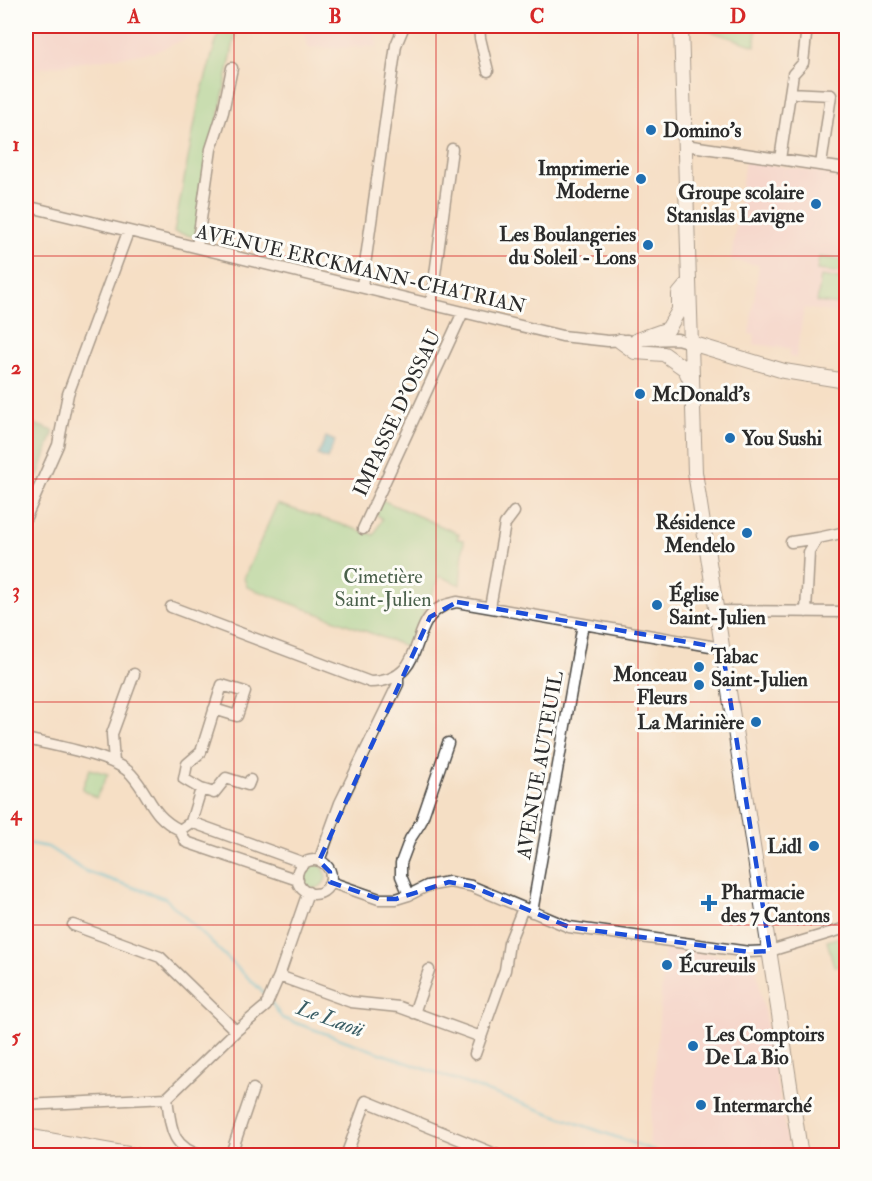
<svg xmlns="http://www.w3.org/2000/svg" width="872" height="1181" font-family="'IM FELL Double Pica',serif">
	<rect width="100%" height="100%" fill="#fdfcf7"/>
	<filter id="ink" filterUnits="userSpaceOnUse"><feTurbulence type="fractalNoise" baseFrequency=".0167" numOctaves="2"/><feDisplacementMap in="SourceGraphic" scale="12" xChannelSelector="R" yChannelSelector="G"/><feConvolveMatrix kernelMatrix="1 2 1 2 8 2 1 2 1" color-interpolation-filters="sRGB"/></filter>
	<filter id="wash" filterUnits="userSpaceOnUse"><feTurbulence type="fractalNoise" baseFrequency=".008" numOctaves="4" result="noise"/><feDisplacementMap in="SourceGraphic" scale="24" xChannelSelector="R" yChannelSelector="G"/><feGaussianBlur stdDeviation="1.35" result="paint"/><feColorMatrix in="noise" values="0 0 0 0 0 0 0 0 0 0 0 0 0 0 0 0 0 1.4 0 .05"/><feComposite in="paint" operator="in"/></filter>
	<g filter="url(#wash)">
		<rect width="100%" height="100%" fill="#f5dfc5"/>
		<!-- built -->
		<path fill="#f6cfd5" d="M26 26H214L155 52 26 70Z
			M301 26H380L377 29V47L308 48Z
			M745 161 846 176V314L804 308 796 358 789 357 790 349 753 344 755 335 749 334 759 265 731 260Z
			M665 947 755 961 790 1155H680L649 1145Z"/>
		<!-- green -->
		<path fill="#92db97" stroke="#5e8361" stroke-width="1.5" d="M230 26H237L195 237 174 232 199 101 219 31Z
			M696 26H756L755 46Z
			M819 257 844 260 842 273 817 270Z
			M821 276 846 280V306L817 302Z
			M382 500 459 534 457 539 464 540 460 585 440 576 408 647 247 587 244 578 277 504 374 535 382 519 376 514Z
			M90 769 108 774 96 798 82 789Z
			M302 876a12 12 0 1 1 24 0a12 12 0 1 1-24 0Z
			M846 935V967L834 966 827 941Z"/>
		<!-- forest -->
		<path fill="#75bb80" stroke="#507356" stroke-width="1.5" d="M26 421 54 431 38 476 26 473Z"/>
		<!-- water -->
		<path fill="#55bed2" stroke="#40747e" stroke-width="1.5" d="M326 437 335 441 327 459 318 455Z"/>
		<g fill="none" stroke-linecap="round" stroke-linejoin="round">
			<!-- stream -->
			<path stroke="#55bed2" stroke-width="3" d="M26 843 48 847 85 871 165 898 267 996
				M271 1002 282 1018 669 1156"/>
		</g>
	</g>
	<g filter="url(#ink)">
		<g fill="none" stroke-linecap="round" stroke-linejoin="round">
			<!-- minor casing -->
			<g stroke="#494642" stroke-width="13">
				<path id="minor" d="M479 26 480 38 488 71
					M790 93 831 95 821 165
					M685 145 846 169
					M780 159 793 74 803 63 807 26
					M26 206 562 336 608 341 627 340
					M197 247 211 149 223 112 232 68
					M362 286 396 45 404 26
					M431 304 452 149
					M646 340 677 339 691 343
					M26 517 58 445 68 394 128 232
					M363 529 463 312
					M791 542 818 538
					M171 607 370 682C429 681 407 623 443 606 447 604 453 603 457 602L722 648
					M490 607 505 524 514 512
					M717 611 846 612
					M806 612 809 552 818 538 846 532
					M214 709 237 716 245 692 222 685 201 752 187 764 184 779 201 789 214 793 226 778 248 785 250 780
					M26 739C51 745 115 756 131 774 151 796 150 815 180 830
					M114 763 112 734 134 674
					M191 822 201 789
					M297 877a17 17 0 1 1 34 0a17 17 0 1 1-34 0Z
					M319 861 340 803 398 684V676
					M298 880 186 842 180 830 191 822 304 863
					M330 882 379 899H396L409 895 427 886 449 882 471 886 569 927 749 952 770 951 846 928
					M409 895 401 876V863L410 839 421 822 448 743
					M532 912 583 624
					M73 925 160 957 236 1031
					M279 976 351 1002 399 1007 481 1037 505 970 509 943 523 908
					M414 1013 429 970
					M475 1054 481 1037
					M167 1098C171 1127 170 1147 203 1156
					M26 1105 167 1098 236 1031 266 1006 279 976 308 892
					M228 1156 231 1154 253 1089
					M346 1156 366 1101 500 1156"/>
			</g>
			<!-- major casing -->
			<g stroke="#494642" stroke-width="16">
				<path id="major" d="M681 26 695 472 801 1156
					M637 340 668 329 679 310V294L689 282
					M620 341 635 352 664 354 685 369 691 382
					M691 343 784 371 846 381
					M26 1136 139 1156
					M26 1150 76 1156"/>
			</g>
			<!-- minor -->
			<use href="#minor" stroke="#fff" stroke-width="10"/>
			<!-- major -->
			<use href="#major" stroke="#fff" stroke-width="14"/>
		</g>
	</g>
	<!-- marked area -->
	<path d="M0 0H872V1181H0ZM457 602 722 648 770 951 749 952 569 927 471 886 449 882 396 899H379L330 882V872L319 861 430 617Z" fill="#f5dfc5" fill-opacity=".55" fill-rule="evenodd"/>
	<path fill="none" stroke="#1d4ed8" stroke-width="4.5" stroke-dasharray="12 8" stroke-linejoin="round" d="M457 602 722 648 770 951 749 952 569 927 471 886 449 882 396 899H379L330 882V872L319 861 430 617Z"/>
	<!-- grid -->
	<path fill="none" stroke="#d62828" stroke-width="1.5" stroke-opacity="0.55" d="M234 26V1156M436 26V1156M638 26V1156M26 256H846M26 479H846M26 702H846M26 925H846"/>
	<!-- markers -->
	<g fill="#1f6fb2" stroke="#fdfcf7" stroke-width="2">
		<circle cx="651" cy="130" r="6"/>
		<circle cx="641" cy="179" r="6"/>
		<circle cx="816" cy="204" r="6"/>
		<circle cx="648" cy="245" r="6"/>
		<circle cx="640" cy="394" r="6"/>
		<circle cx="730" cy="438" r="6"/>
		<circle cx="747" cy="533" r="6"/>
		<circle cx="657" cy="605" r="6"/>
		<circle cx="699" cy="667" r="6"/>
		<circle cx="699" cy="685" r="6"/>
		<circle cx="756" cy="722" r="6"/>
		<circle cx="814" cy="846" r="6"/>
		<path d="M706 894h6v6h6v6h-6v6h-6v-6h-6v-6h6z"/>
		<circle cx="667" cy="965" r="6"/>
		<circle cx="693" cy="1046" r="6"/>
		<circle cx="701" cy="1105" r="6"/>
	</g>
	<g text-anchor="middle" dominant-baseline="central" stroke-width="6" stroke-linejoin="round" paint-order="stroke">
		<!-- poi labels -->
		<g font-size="20" font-weight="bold" fill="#2b2b2b" stroke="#fdfcf7" text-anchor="start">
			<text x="663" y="130">Domino's</text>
			<text x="629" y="168" text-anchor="end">Imprimerie<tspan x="629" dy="23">Moderne</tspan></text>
			<text x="804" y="192" text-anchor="end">Groupe scolaire<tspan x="804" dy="23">Stanislas Lavigne</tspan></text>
			<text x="636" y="234" text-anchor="end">Les Boulangeries<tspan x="636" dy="23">du Soleil - Lons</tspan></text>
			<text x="652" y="394">McDonald's</text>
			<text x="742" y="438">You Sushi</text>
			<text x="735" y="522" text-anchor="end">Résidence<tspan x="735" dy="23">Mendelo</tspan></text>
			<text x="669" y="594">Église<tspan x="669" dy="23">Saint-Julien</tspan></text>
			<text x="711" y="656">Tabac<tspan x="711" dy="23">Saint-Julien</tspan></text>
			<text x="687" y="674" text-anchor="end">Monceau<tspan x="687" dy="23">Fleurs</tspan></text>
			<text x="744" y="722" text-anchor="end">La Marinière</text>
			<text x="802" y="846" text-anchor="end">Lidl</text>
			<text x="721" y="892">Pharmacie<tspan x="721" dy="23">des 7 Cantons</tspan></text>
			<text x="679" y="965">Écureuils</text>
			<text x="705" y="1034">Les Comptoirs<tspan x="705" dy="23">De La Bio</tspan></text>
			<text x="713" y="1105">Intermarché</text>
		</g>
		<!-- street labels -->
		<g font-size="20" fill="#2b2b2b" stroke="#fdfcf7">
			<text transform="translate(361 269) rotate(13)">AVENUE ERCKMANN-CHATRIAN</text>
			<text transform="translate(397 413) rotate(-65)">IMPASSE D'OSSAU</text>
			<text transform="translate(540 765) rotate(-80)">AVENUE AUTEUIL</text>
		</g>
		<!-- park labels -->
		<g font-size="20" fill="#4a604b" stroke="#fdfcf7">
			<text x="383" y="576">Cimetière<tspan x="383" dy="23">Saint-Julien</tspan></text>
		</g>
		<!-- water labels -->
		<g font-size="21" font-style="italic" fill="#3a5e65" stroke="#fdfcf7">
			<text transform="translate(330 1019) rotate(20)">Le Laoü</text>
		</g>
	</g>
	<!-- margin -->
	<rect width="872" height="1181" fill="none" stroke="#fdfcf7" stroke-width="66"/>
	<rect x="33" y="33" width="806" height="1115" fill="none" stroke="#d62828" stroke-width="2"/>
	<g font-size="20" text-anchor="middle" font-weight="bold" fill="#d62828">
		<text x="134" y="23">A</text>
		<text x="335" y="23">B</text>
		<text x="537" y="23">C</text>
		<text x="738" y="23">D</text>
		<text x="16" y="151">1</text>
		<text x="16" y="374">2</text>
		<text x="16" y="597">3</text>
		<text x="16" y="820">4</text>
		<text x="16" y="1043">5</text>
	</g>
</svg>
